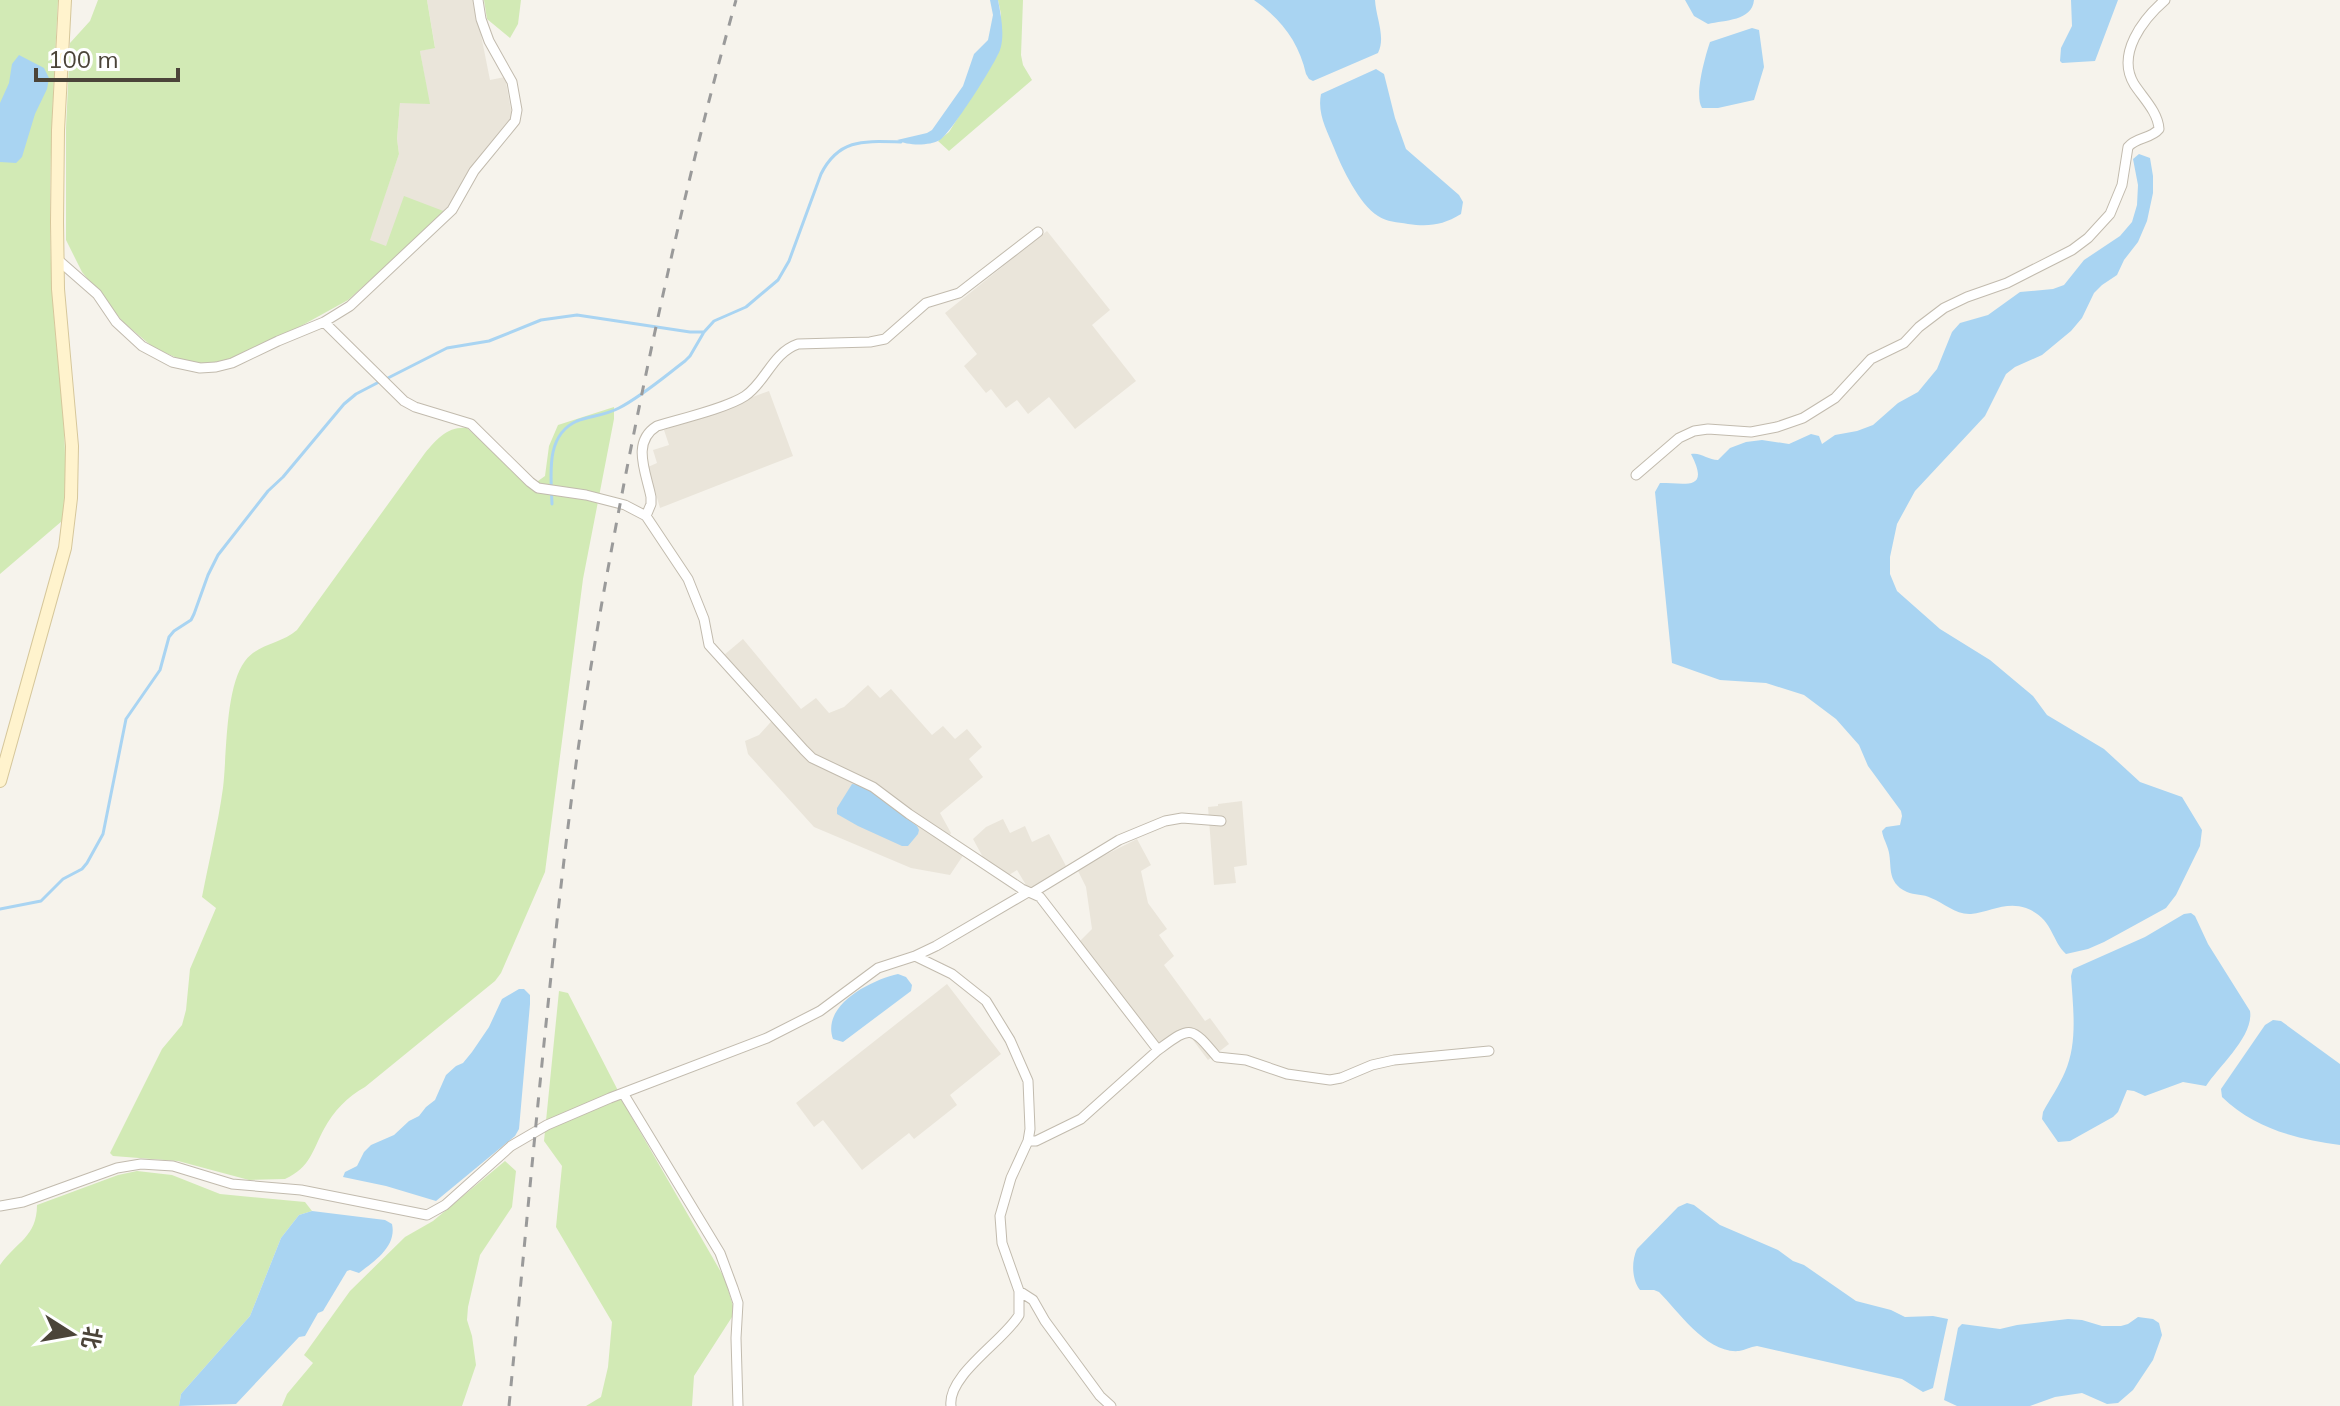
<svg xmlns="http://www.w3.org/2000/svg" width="2340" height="1406" font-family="Mulish,'Noto Sans SC',sans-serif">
	<rect width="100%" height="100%" fill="#f6f3ec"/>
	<!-- residential -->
	<path fill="#eae5da" d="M427 0H474L490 80 505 77 513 121 446 212 386 247 369 240 399 154 397 139 400 103H429L420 51 435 47Z
		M1047 231 1110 310 1092 325 1136 381 1075 429 1049 397 1028 414 1017 400 1006 408 991 389 986 393 964 366 977 354 945 313Z
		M769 391 793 456 660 508 648 467 657 463 653 450 669 445 664 430Z
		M743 639 801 709 816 698 829 713 844 707 868 685 880 698 891 689 932 735 943 726 955 739 967 729 982 747 969 759 983 777 940 813 951 833 946 841 964 854 950 875 911 868 814 827 748 754 745 741 759 735 777 715 744 680 724 655Z
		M1242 801 1247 865 1234 867 1236 883 1214 885 1208 807 1218 806V804Z
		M1003 819 1010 833 1025 826 1032 842 1049 834 1066 866 1029 890 1017 870 1009 875 984 859 973 839 986 827Z
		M1137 839 1151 865 1141 871 1148 903 1167 929 1159 935 1174 956 1164 965 1205 1021 1210 1018 1229 1044 1208 1060 1184 1028 1160 1046 1079 942 1092 929 1086 887 1077 869Z
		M947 984 1001 1054 950 1095 957 1105 914 1139 909 1133 862 1170 823 1120 814 1127 796 1103Z"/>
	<!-- green -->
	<path fill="#d2eab5" d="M0 0H58C53 96 47 192 52 288 56 366 72 443 62 521L0 574Z
		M98 0H427L435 48 420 51 430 104 400 103 397 139 399 154 370 240 386 246 404 196 446 212 348 300 301 326 231 359 205 364 189 363 154 348 123 322 82 272 66 240V128L70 43 90 21Z
		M484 0H521L518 24 510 38 487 19Z
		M998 0H1023L1021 55 1023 65 1032 80 949 151 938 141 949 132 998 54 1001 14Z
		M614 407V419L583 579 545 872 501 973 495 981 365 1087C348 1096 333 1112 324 1129 312 1151 311 1167 285 1179L249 1180 178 1161 113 1156 110 1153 162 1049 182 1025 186 1010 190 969 216 908 202 897C209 861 218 824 223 788 227 755 225 687 245 661 257 644 281 644 297 630L425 453C437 439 448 426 467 428L531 486 545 476 549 446 558 425Z
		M559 991 568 993 631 1116 725 1279 733 1306 732 1317 694 1376 692 1406H586L601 1397 608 1367 612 1322 556 1227 562 1166 544 1141Z
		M505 1161 516 1171 512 1207 480 1255 468 1307 467 1320 472 1336 476 1365 462 1406H282L287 1394 313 1363 304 1355 350 1291 405 1237 433 1221Z
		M137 1171 172 1175 220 1194 305 1202 312 1211 299 1215 281 1238 250 1316 181 1394 179 1406H0V1265C16 1242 37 1237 37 1205L118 1175Z"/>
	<!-- water -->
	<path fill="#a9d4f2" d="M990 0H998C1001 16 1005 35 1000 50 995 64 951 133 940 140 929 146 908 146 897 140L927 133 932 130 963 86 974 54 988 40 993 15Z
		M1254 0H1375C1376 18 1386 37 1378 53L1313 81 1309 79 1306 74C1299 42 1281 19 1254 0Z
		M1685 0H1754C1752 21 1725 20 1708 24L1694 16Z
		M2071 0H2118L2095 61 2062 63 2060 61 2061 48 2072 26Z
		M1752 28 1759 30 1764 67 1754 100 1718 108H1702C1694 96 1705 57 1710 42Z
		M19 55 44 68 49 78 47 89 35 114 22 157 16 163 0 162V103L9 83 12 64Z
		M1376 69 1384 74 1395 118 1406 149 1459 195 1463 202 1461 214C1443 225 1429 227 1408 224 1397 222 1387 222 1378 216 1359 204 1342 168 1334 148 1327 130 1317 114 1321 94Z
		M2139 154 2150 158 2153 176V193L2147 221 2138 242 2124 260 2117 275 2102 285 2094 293 2082 318 2071 331 2042 355 2015 367 2006 374 1985 416 1915 491 1897 524 1890 557V574L1897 591 1940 629 1990 660 2033 696 2047 715 2104 749 2140 782 2182 797 2202 830 2200 846 2176 895 2166 908 2104 942 2088 949 2066 954C2051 940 2053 918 2026 908 2006 901 1990 912 1971 914 1956 915 1944 903 1931 898 1924 894 1914 895 1907 892 1885 882 1893 864 1888 849 1886 842 1883 838 1882 831L1886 827 1900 825 1902 816 1901 811 1868 766 1859 745 1836 719 1804 695 1766 683 1720 680 1672 663 1655 492 1660 483C1687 483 1710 491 1691 454 1701 452 1708 460 1718 460L1730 448 1746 442 1762 440 1789 444 1811 434 1819 436 1822 444 1835 435 1857 431 1873 425 1898 403 1918 392 1937 369 1952 332 1960 323 1988 315 2020 292 2053 289 2064 285 2084 260 2120 236 2132 222 2137 205 2138 185 2133 159Z
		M852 784C872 785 900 813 917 826L919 830 918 834 908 846H902L858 826 837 814V808Z
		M2191 913 2195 916 2208 944 2250 1011C2254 1036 2219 1066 2206 1086L2183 1082 2145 1096 2134 1091 2127 1090 2118 1112 2113 1117 2070 1141 2058 1142 2042 1119 2043 1112C2050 1099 2059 1086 2065 1072 2078 1043 2073 1007 2071 976L2073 969 2145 937 2184 914Z
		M898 974 906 977 912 985 911 991 843 1042 833 1039C821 1005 871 980 898 974Z
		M519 989H524L530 995V1004L519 1129 515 1136 436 1201 386 1186 343 1177 345 1172 357 1166 364 1152 371 1145 394 1135 409 1121 419 1116 426 1107 435 1100 446 1075 456 1066 463 1063 472 1052 489 1027 502 999Z
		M2273 1020 2281 1021 2340 1064V1145C2297 1139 2255 1129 2222 1097L2221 1089 2265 1025Z
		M1687 1203 1694 1205 1720 1225 1778 1250 1793 1261 1804 1265 1856 1301 1891 1310 1905 1317 1933 1316 1948 1319 1933 1388 1923 1392 1902 1379 1757 1346C1750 1347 1745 1350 1739 1351 1707 1354 1678 1311 1659 1292L1654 1290H1640C1632 1280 1631 1262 1637 1249L1678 1207Z
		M312 1211 385 1220 392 1224C397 1246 375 1261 359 1273L350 1270 347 1271 323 1311 318 1313 305 1336 299 1337 236 1404 179 1406 181 1394 250 1316 281 1238 299 1215Z
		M2138 1317 2153 1319 2159 1323 2162 1335 2153 1360 2133 1390 2118 1403 2107 1404 2082 1393 2055 1397 2030 1406H1957L1944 1400 1958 1328 1962 1324 2000 1329 2017 1325 2068 1319 2082 1320 2102 1326H2121L2128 1324Z"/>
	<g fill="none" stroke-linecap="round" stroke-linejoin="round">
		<!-- stream -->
		<path stroke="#a9d4f2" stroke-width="3" d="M386 379 447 348 489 341 541 320 577 315 690 332H704
			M552 504C551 475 545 435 577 421 591 416 606 415 619 408 642 396 664 377 685 361L690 356 704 332 714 321 746 307 778 280 789 261 821 174C839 138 865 141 901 142
			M0 909 41 901 63 879 82 869 87 863 103 834 126 719 160 670 169 637 174 631 191 620 194 614 208 575 218 555 268 491 283 477 344 404 356 394 379 382"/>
		<!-- street casing -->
		<g stroke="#c2bbae" stroke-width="11">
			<path id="street" d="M57 259 97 294 116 322 142 346 172 362 200 368 216 367 232 363 278 341 324 322 350 306 452 210 474 171 515 121 517 110 512 82 489 41 481 19 478 0
				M324 322 404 401 415 407 471 424 530 482 538 488 586 495 625 505 646 516 688 579 704 619 709 645 804 750 812 758 873 787 909 814 1022 889 1040 897 1158 1050C1191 1026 1190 1025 1217 1057L1246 1060 1287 1074 1330 1080 1341 1078 1372 1065 1394 1060 1489 1051
				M1636 475 1679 438 1694 431 1708 429 1751 432 1777 427 1803 418 1835 398 1871 359 1904 343 1919 327 1944 308 1967 297 2007 283 2072 250 2088 238 2110 214 2122 185 2128 147C2136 137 2151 139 2159 129 2158 112 2143 98 2134 84 2116 54 2143 19 2165 0
				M646 516 651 504V497C646 472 631 442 657 426 680 419 727 408 745 396 766 382 772 353 798 344L870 342 885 339 926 303 959 293 1038 232
				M1032 893 1119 840 1165 821 1182 818 1221 821
				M915 956 952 974 986 1001 1010 1040 1028 1081 1030 1129 1028 1141 1011 1178 1000 1216 1002 1243 1019 1291V1315C1005 1340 947 1375 951 1406
				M623 1093 720 1253 733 1288 738 1303 736 1338 738 1406
				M1028 1141H1036L1081 1119 1158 1050
				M0 1206 23 1202 117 1168 141 1164 173 1166 232 1184 301 1190 427 1215 445 1205 511 1146 547 1125 610 1098 767 1038 820 1011 878 968 915 956 936 946 1028 892
				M1019 1291 1033 1300 1045 1321 1100 1396 1111 1406"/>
		</g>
		<!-- secondary casing -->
		<g stroke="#d6c79b" stroke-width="14">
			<path id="secondary" d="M0 781 65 548 71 498 72 446 58 289 57 222 58 130 65 0"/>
		</g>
		<!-- street -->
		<use href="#street" stroke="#fff" stroke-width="9"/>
		<!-- secondary -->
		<use href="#secondary" stroke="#fff3cd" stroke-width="12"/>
		<!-- rail -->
		<path stroke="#9a9a9a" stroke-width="3" stroke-dasharray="10 10" stroke-linecap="butt" d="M509 1406C530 1192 548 977 576 764 590 665 608 566 627 468 658 310 693 154 736 0"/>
	</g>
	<!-- north arrow -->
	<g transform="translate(72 1334) rotate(101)" stroke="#ffffff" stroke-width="6" paint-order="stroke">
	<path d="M0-6L14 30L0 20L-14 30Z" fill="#4b4439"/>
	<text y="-12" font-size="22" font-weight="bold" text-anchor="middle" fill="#4b4439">北</text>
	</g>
	<!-- scale -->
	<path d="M36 68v12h142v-12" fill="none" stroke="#4b4439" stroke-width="4"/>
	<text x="48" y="68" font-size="24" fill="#4b4439" stroke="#ffffff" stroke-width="6" paint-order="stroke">100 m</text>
</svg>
